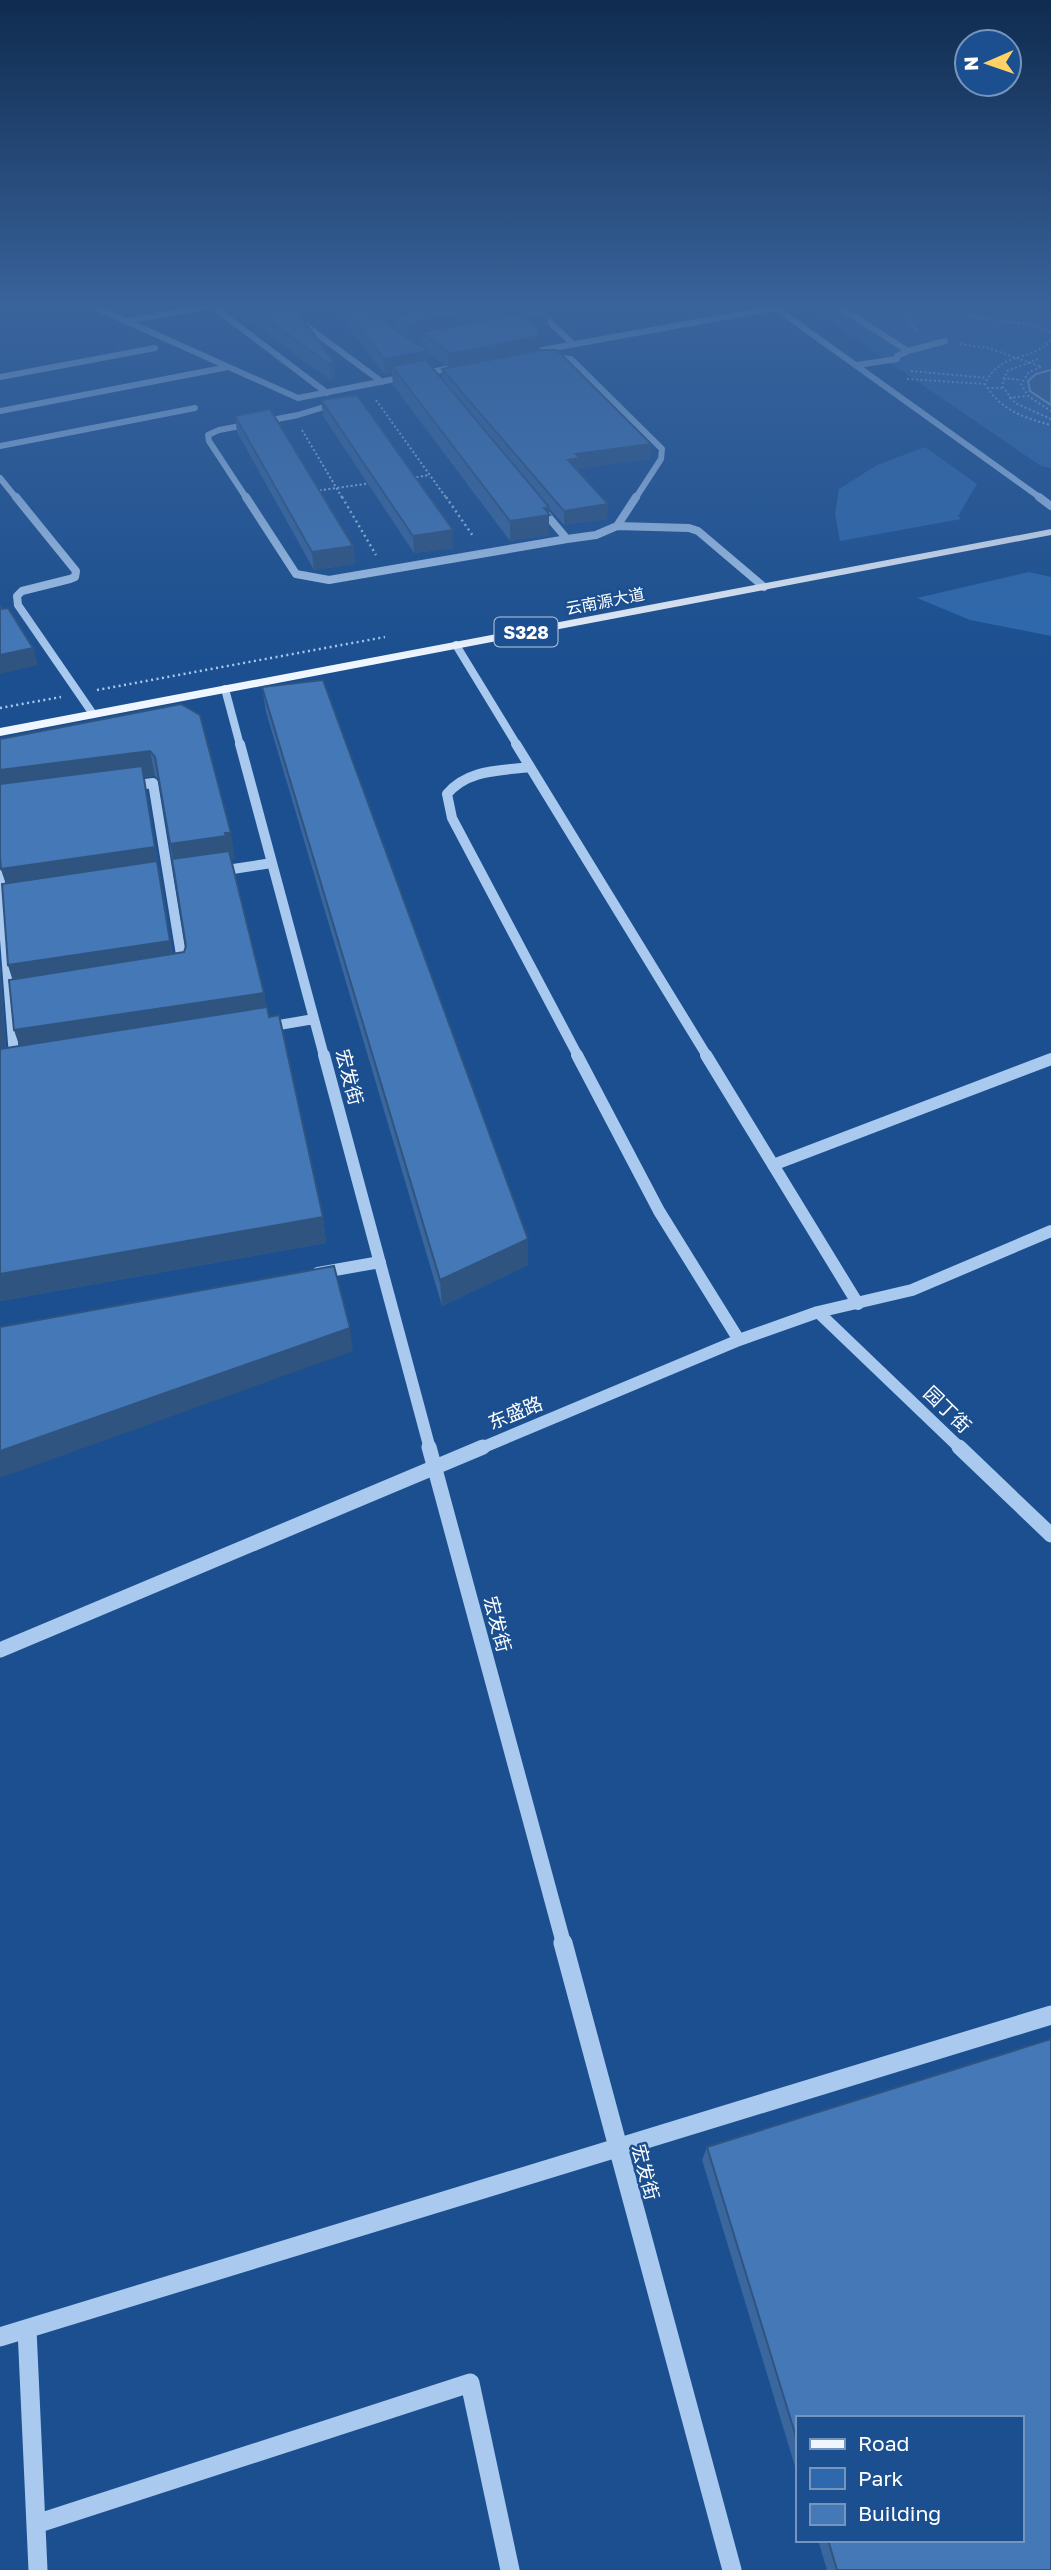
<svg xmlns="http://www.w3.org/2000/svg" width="1051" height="2570" font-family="'Golos Text','Noto Sans SC',sans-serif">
	<rect width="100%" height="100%" fill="#1b4f8f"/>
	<!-- green -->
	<path fill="#2e69ad" d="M803 303H1051V468L1041 466Z
		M925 447 977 484 958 516 961 519 840 541 835 514 839 489 877 465Z
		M1029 572 1051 577V636L970 620 917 598Z"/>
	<!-- water -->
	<path fill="#3c6290" stroke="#9cc4f0" stroke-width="2" d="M1051 370V405L1030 391 1028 381 1036 374Z"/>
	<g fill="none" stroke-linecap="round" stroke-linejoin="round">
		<!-- path-far1 -->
		<path stroke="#a9c9ee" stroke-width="2" stroke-dasharray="2 2.5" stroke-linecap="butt" d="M891 303 900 309 918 331
			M921 303 985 319 1029 324 1051 332
			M1051 340C1029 363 1000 351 985 384 999 409 1024 418 1051 425
			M960 344 988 348 1042 367
			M1038 359 1007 371 1002 386 1015 403 1051 419
			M1041 367 1029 372 1021 384 1028 396 1051 411
			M911 371 987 378
			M1003 378 1021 380
			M907 379 985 384
			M987 388H1002
			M1009 398 1026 396
			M376 400 447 499
			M302 430 343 499
			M412 478 429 475
			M315 491 372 483"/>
		<!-- path -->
		<path stroke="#a9c9ee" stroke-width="2.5" stroke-dasharray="2 3.5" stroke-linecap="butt" d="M342 497 376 555
			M446 497 473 536
			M97 690 385 637
			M0 708 61 697"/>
		<!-- minor-far5 -->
		<path stroke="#a9c9ee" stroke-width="6" d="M275 303 382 382
			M410 303 433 318
			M529 303 573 344
			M833 303 908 351 897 356V359L857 365
			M212 306 327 393
			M97 308 298 398 456 367
			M776 308 1042 499
			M125 321 229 303
			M542 350 802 303
			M908 351 945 341
			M546 357 571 359 662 449 661 459 635 499
			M0 377 155 348
			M0 411 228 367
			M0 446 195 408
			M0 478 17 499
			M247 499 209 441 208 435 219 430 298 415 337 403"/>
		<!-- minor-far4 -->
		<path stroke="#a9c9ee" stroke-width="8" d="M16 497 76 571 75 577 70 579 22 591 17 596 18 605 93 714
			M246 497 296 574 329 580 567 539
			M1039 497 1051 506
			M540 507 567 539 596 535 617 526 689 528 698 531 764 587
			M617 526 636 497
			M456 645 517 745
			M225 689 240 745"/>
		<!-- minor-far3 -->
		<path stroke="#a9c9ee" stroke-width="10" d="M240 744 324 1056
			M516 744 707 1056
			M530 767C500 771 468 769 447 794L452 818 578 1056
			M130 786 153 783 183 967
			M220 871 272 863
			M0 874 14 1056
			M267 1027 314 1019"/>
		<!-- minor-far2 -->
		<path stroke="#a9c9ee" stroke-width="12" d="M14 1055 15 1062
			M324 1055 430 1449
			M577 1055 659 1211 739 1340
			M706 1055 858 1304
			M773 1165 1051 1059
			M318 1273 380 1262
			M818 1312 961 1449
			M479 1449 739 1340 818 1312 912 1290 1051 1231"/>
		<!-- minor-far1 -->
		<path stroke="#a9c9ee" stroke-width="15" d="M429 1447 564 1945
			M959 1447 1051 1535
			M0 1650 483 1447"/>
		<!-- minor -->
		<path stroke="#a9c9ee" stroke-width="19" d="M563 1943 732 2570
			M27 2329 38 2570
			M0 2337 1051 2015
			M36 2524 470 2383 510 2570"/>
		<!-- major -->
		<path fill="#f0f6ff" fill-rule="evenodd" d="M1051 529V535L0 736V728Z"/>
	</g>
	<!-- wall -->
	<path fill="#3a679d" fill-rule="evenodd" d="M231 303H292L288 306 333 361 334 377 331 380 231 308Z
		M331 303H417V311L429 309 418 303H525V312L548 315V330L539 331V345L538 351 650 459 580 468V473L607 519 564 525 549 508V535L510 541 393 385 392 374 385 375ZM394 319 395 329 382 321ZM420 336 421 347 409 339ZM428 353 446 365 448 368 442 369V380L428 363Z
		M321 400 453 530V548L414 553 323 416Z
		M235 416 353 546 355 564 314 570 237 432Z
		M262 687 528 1265 442 1306 266 712Z
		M181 704 235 858 231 859 264 993 266 1007 323 1217 326 1243 0 1301V962L6 1048 20 1046 14 1030 13 980 8 965 6 883 0 867V739ZM155 776 159 780 186 946 184 952 173 954 144 777Z
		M707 2147 1051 2570H827L818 2540H1021L797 2418V2473L702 2160Z"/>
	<!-- shaded-wall -->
	<path fill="#305480" d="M395 303H417V315H394V319L381 321 380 306Z
		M433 303H481L434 312Z
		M513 303H525V316L420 332V336L408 339 407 324Z
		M548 315V330L539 331V345L537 353 449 370 448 354 527 318Z
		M428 351V367L392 366V374L385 375 384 359Z
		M333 361 334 377 331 380 329 364Z
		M651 444 650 459 580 468V473L568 460 576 454Z
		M608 504 607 519 564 525V511Z
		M549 507V535L510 541V521L544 508Z
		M453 530V548L414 553 413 536Z
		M353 546 355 564 314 570 312 552Z
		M33 648 38 665 0 674V655Z
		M150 751 155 776 144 777 175 967 16 991 8 965 9 894 1 869 0 770Z
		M231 833 235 858 175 870 170 844Z
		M0 962 6 1051 0 1060Z
		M264 993 268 1019 23 1056 14 1030Z
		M323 1217 326 1243 0 1301V1274Z
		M528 1239V1265L442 1306 440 1280Z
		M350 1328 353 1351 0 1478V1451Z"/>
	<!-- building -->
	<path fill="#4478b7" stroke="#305480" stroke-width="2" d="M244 303H285L299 314 333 361 329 364Z
		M341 303H356L428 351 384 359Z
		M377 303H395L380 306Z
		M462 303H513L407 324 394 315Z
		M540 310 548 315 527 318 539 330 537 337 448 354 446 350 420 332Z
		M541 350H557L651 444 576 454 580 458 568 460 608 504 564 511 442 369Z
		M426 360 549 507 544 508 550 515 510 521 392 366Z
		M357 395 453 530 413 536 321 400Z
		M270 409 353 546 312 552 235 416Z
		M0 605 2 609 8 608 33 648 0 655Z
		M323 680 528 1239 440 1280 262 687Z
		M181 704 200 715 231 833H225L226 836 170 844 155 757 150 751 0 770V739Z
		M142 766 155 847 1 869 0 857V784Z
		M229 851 264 993 14 1030 9 980 184 952 186 946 172 859Z
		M157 861 170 941 8 965 2 884Z
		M267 1007 269 1017 279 1015 323 1217 0 1274V1049Z
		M334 1266 350 1328 0 1451V1327Z
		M1051 2039V2570H837L828 2540H1021V2418H797V2440L707 2147Z"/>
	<!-- sky -->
	<linearGradient id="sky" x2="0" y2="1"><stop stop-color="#0f2b4f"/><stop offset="0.46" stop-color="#39639b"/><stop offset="1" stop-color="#39639b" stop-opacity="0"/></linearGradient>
	<rect width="1051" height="663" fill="url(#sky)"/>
	<g text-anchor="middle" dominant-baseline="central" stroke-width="5" stroke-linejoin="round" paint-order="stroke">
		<!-- far-street labels -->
		<g font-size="16" fill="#fff" stroke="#1b4f8f">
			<text transform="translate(605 601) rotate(-11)">云南源大道</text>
		</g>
		<!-- shield labels -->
		<rect fill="#1b4f8f" stroke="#bbcadd" stroke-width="2" x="494.5" y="617.5" width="63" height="29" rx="5"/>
		<g font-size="18" font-weight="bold" fill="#fff">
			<text x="526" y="632">S328</text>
		</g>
		<!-- street labels -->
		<g font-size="19" fill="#fff" stroke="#1b4f8f">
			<text transform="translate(350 1077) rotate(75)">宏发街</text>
			<text transform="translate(948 1409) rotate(44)">园丁街</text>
			<text transform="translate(515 1412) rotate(-22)">东盛路</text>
			<text transform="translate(498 1624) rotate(75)">宏发街</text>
			<text transform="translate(646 2172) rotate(75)">宏发街</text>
		</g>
	</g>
	<!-- legend -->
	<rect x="796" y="2416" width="228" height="126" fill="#1b4f8f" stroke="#7695bc" stroke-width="2"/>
	<rect x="810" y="2439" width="35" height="10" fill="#f0f6ff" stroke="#7695bc" stroke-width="2"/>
	<text x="858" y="2451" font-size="21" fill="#ffffff">Road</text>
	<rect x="810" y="2468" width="35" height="21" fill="#2e69ad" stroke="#7695bc" stroke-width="2"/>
	<text x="858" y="2486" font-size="21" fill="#ffffff">Park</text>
	<rect x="810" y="2504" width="35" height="21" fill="#4478b7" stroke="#7695bc" stroke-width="2"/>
	<text x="858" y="2521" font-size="21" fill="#ffffff">Building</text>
	<!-- north arrow -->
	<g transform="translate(988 63) rotate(268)"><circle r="33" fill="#1b4f8f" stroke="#7695bc" stroke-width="2"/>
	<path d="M0-5L12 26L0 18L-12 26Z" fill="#ffd166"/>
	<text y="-10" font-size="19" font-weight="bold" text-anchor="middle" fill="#ffffff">N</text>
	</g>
</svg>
